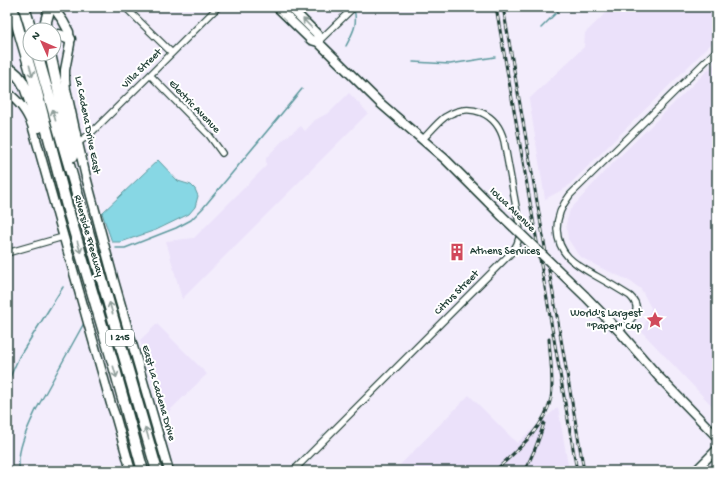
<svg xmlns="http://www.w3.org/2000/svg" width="724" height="478" font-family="'Gochi Hand',sans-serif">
	<rect width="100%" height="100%" fill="#f3edfc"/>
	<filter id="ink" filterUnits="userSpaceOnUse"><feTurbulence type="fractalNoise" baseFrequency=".025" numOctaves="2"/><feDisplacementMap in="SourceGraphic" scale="8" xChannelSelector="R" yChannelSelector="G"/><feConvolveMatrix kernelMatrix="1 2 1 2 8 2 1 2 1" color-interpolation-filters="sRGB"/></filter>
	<g filter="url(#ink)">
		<!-- built -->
		<path fill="#ebe1fa" d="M612 7H717V38L566 188 545 199 529 99 584 47 585 33Z
			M717 61V411L642 332 651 308 641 289 628 280 601 268 579 256 568 239 566 224 570 210 604 172Z
			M349 93 368 113 182 299 166 241 194 238 266 166V158L284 139 301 126 305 131 315 120 330 112Z
			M157 324 207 374 165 415 162 416 140 340Z
			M469 395 517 443 558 407 569 471H394Z"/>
		<!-- water -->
		<path fill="#87d7e4" stroke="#5d999e" d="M158 160 178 181 191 185 195 189 198 196 195 207 189 214 156 230 121 242H112L102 213Z"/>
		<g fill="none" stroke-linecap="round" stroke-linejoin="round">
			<!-- stream -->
			<path stroke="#5d999e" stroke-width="1.5" d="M541 28 562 7
				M346 46C353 32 358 25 354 9
				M413 62 450 64 495 57
				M116 248H125L176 228 191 220 203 208 302 89
				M7 384 19 357 63 287
				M20 471C15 453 28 427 36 410L84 323"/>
			<!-- minor casing -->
			<g stroke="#1f3d34" stroke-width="8">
				<path id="minor" d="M125 7 172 53
					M318 42 354 7
					M150 75 209 135 222 153
					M78 143 91 133 150 75 218 7
					M7 253 63 237
					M619 331C630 321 645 310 630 296 619 289 607 282 596 276 575 264 558 255 557 229 557 215 562 205 570 195L717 50
					M293 471 513 251 517 244 519 238 520 232 519 223 504 141C497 113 470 101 445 117 437 123 430 132 423 139"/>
			</g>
			<!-- tertiary casing -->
			<g stroke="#1f3d34" stroke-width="10">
				<path id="tertiary" d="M695 471 717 449"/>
			</g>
			<!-- secondary casing -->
			<g stroke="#1f3d34" stroke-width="11">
				<path id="secondary" d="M53 7 63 21 69 32 70 44 65 70V80L66 89 78 143 86 177 114 281 169 471
					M7 92C19 102 26 110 32 125 58 218 85 311 111 404L116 418 131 471"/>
			</g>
			<!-- primary casing -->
			<g stroke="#1f3d34" stroke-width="11">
				<path id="primary" d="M277 7 311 40 318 42 380 103 445 159 501 215
					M290 7 317 34 318 42
					M585 296 619 331 658 376 717 437"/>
			</g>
			<!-- motorway casing -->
			<g stroke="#1f3d34" stroke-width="13">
				<path id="motorway" d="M12 7 36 89 68 210 114 366 143 471
					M24 7 31 30
					M7 28V33
					M46 30V21L50 7
					M54 37 59 35 70 39
					M37 54C76 193 118 332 157 471
					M50 54 73 156
					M7 68C16 72 21 78 25 87L39 127"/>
			</g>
			<!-- minor -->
			<use href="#minor" stroke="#fff" stroke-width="5.5"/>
			<!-- tertiary -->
			<use href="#tertiary" stroke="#fff" stroke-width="7"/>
			<!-- secondary -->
			<use href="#secondary" stroke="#fff" stroke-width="8"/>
			<!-- primary -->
			<use href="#primary" stroke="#fff" stroke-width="8"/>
			<!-- motorway -->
			<use href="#motorway" stroke="#fff" stroke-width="10"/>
			<!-- rail casing -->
			<g stroke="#1f3d34" stroke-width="3">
				<path id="rail" d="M496 7 577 471
					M503 7 584 471
					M495 471C517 450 544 429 551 398 554 383 550 356 549 339
					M524 471C533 456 539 440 544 423"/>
			</g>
			<!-- rail -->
			<use href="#rail" stroke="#fff" stroke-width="1.5" stroke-dasharray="4.5" stroke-linecap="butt"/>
			<!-- primary-bridge casing -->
			<g stroke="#1f3d34" stroke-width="11" stroke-linecap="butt">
				<path id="primary-bridge" d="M501 215 585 296"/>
			</g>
			<!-- primary-bridge -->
			<use href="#primary-bridge" stroke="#fff" stroke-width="8"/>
		</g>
		<!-- one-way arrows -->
		<defs><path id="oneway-shaft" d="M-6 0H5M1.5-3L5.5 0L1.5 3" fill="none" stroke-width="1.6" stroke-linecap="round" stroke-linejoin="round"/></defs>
		<g stroke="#8f9e9a">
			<use href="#oneway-shaft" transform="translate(307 23) rotate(-134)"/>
			<use href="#oneway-shaft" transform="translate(31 71) rotate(74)"/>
			<use href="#oneway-shaft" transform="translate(54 115) rotate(-105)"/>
			<use href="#oneway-shaft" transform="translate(79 247) rotate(74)"/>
			<use href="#oneway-shaft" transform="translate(111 308) rotate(-106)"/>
			<use href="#oneway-shaft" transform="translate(115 372) rotate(74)"/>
			<use href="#oneway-shaft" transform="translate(147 433) rotate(-106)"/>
		</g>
	</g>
	<!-- icons -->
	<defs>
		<g id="building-bare" transform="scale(1.38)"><path d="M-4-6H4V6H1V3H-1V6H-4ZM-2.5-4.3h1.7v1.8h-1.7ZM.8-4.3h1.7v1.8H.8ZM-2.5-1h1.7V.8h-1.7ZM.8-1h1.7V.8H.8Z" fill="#d1495b" stroke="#fff" stroke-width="2.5" paint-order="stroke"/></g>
		<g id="sight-bare" transform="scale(1.38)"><path d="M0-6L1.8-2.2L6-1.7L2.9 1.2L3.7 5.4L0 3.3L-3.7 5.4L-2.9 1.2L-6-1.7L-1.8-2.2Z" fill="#d1495b" stroke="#fff" stroke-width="2.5" paint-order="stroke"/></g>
	</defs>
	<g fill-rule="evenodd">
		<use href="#building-bare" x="457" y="252"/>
		<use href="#sight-bare" x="655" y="320"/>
	</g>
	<g text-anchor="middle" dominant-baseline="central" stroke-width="4" stroke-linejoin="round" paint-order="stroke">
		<!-- shield labels -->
		<rect fill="#fff" stroke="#627771" stroke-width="1" x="106" y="330" width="28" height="16" rx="3"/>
		<g font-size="10" font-weight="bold" fill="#1f3d34">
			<text x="120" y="338">I 215</text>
		</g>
		<!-- street labels -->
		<g font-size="11" fill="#1f3d34" stroke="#fff">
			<text transform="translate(142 69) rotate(-45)">Villa Street</text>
			<text transform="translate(194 107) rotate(46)">Electric Avenue</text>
			<text transform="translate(87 125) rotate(79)">La Cadena Drive East</text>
			<text transform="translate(512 210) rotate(44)">Iowa Avenue</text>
			<text transform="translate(88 236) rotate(74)">Riverside Freeway</text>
			<text transform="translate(457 293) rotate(-45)">Citrus Street</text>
			<text transform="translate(158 393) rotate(74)">East La Cadena Drive</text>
		</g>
		<!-- poi labels -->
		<g font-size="11" fill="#1f3d34" stroke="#fff" text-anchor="start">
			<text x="470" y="252">Athens Services</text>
			<text x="642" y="314" text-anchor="end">World's Largest<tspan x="642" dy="13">"Paper" Cup</tspan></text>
		</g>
	</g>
	<!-- margin -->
	<rect width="724" height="478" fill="none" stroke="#fff" stroke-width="24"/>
	<rect x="12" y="12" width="700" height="454" fill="none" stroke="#1f3d34" stroke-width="1.5" filter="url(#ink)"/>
	<!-- north arrow -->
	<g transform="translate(42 42) rotate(315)"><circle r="19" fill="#ffffff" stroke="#a5b1ae"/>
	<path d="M0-3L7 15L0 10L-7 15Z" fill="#d1495b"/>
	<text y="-6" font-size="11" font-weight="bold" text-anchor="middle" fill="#1f3d34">N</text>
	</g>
</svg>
